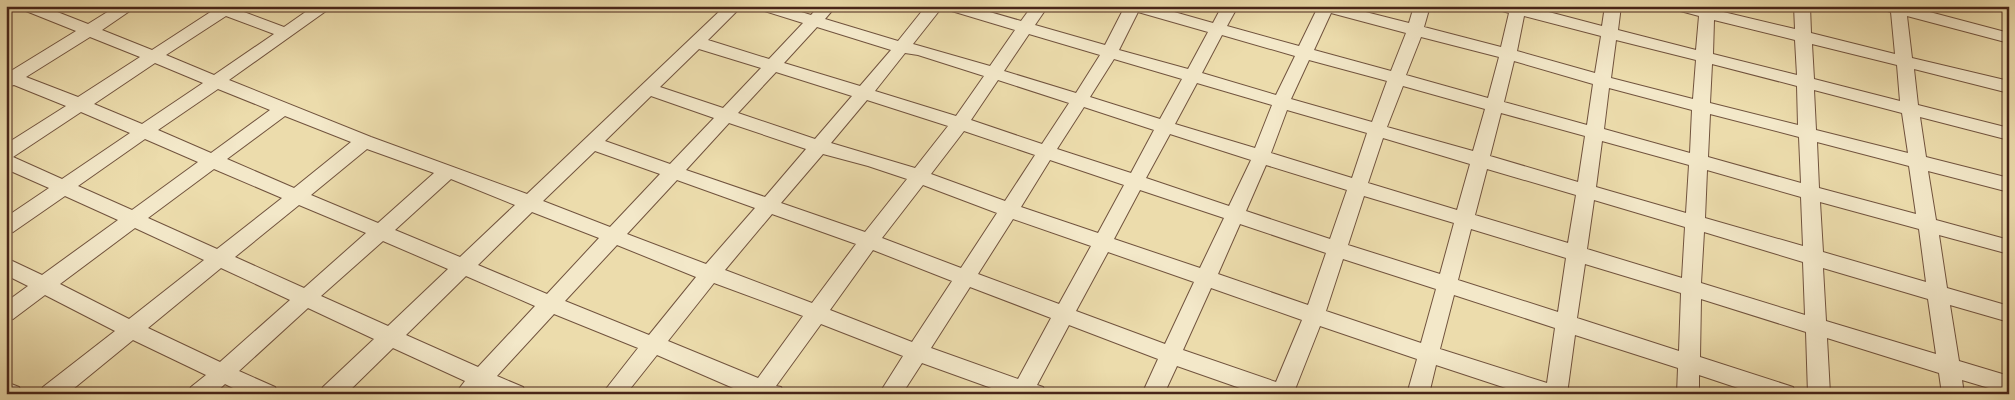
<svg xmlns="http://www.w3.org/2000/svg" width="2015" height="400" font-family="Cardo,serif">
	<rect width="100%" height="100%" fill="#ecdcac"/>
	<filter id="stains"><feTurbulence type="fractalNoise" baseFrequency=".004" numOctaves="4"/><feColorMatrix values="0 0 0 0 .2 0 0 0 0 .09 0 0 0 0 .02 0 0 0 .5 -.17"/></filter>
	<radialGradient id="worn" r=".72"><stop offset=".6" stop-color="#630" stop-opacity="0"/><stop offset="1" stop-color="#630" stop-opacity=".3"/></radialGradient>
	<g fill="none" stroke-linecap="round" stroke-linejoin="round">
		<!-- street casing -->
		<g stroke="#71533e" stroke-width="2">
			<path id="street" d="M19 6H42L88 24 117 6H137L102 30 152 50 212 11 210 6H238L236 9 284 27 314 6H333L229 80 371 137 527 194 725 6H742L708 40 769 59 803 23 758 9 756 6H782L811 15 819 6H836L825 19 898 41 926 6H943L913 44 990 66 1015 30 945 9 943 6H969L1021 21 1032 6H1048L1035 25 1105 45 1125 6H1153L1213 23 1222 6H1238L1227 26 1299 46 1317 9 1314 6H1342L1409 23 1414 6H1430L1424 27 1501 47 1509 13 1496 9 1494 6H1526L1602 26 1605 6H1621L1618 30 1696 50 1699 16 1673 9 1671 6H1715V10L1795 29 1794 6H1810L1811 33 1895 54 1891 12 1881 9 1879 6H1907L2009 33V43L1907 16 1912 58 2009 81V93L1914 69 1918 105 2009 128V140L1920 117 1926 157 2009 178V192L1928 171 1936 220 2009 240V254L1939 235 1947 288 2009 306V322L1950 305 1959 361 2009 376V394L1962 380 1964 394H1942L1939 373 1827 338 1830 394H1808L1806 332 1701 299 1700 357 1793 387 1796 394H1756L1699 375V394H1677L1678 368 1575 335 1567 394H1524L1436 365 1429 394H1407L1417 359 1320 326 1294 392 1295 394H1257L1177 366 1164 394H1142L1158 359 1069 325 1037 385 1043 387 1046 394H1008L922 363 902 394H879L903 356 821 324 776 386 781 387 784 394H747L657 355 626 394H602L638 348 554 314 497 376 523 387 526 394H493L484 390 480 394H455L465 381 393 348 346 394H320L323 387 374 339 308 308 239 371 275 387 278 394H245L225 384 214 394H188L191 387 206 375 133 340 67 394H40L43 387 115 331 45 295 13 319 6 321V302L28 286 6 275V258L42 275 118 220 65 196 13 232 6 234V217L49 188 6 169V144L66 106 14 85 6 87V74L76 31 21 9ZM1138 12 1208 32 1188 69 1119 50ZM1331 13 1406 33 1391 71 1314 50ZM226 16 274 34 214 75 166 55ZM1524 16 1601 36 1595 73 1517 51ZM1714 20 1795 40 1797 75 1713 54ZM817 27 891 50 860 86 784 63ZM1029 34 1100 55 1076 93 1004 71ZM1222 35 1295 56 1276 95 1202 73ZM90 37 140 57 78 97 26 77ZM1421 37 1499 57 1488 98 1406 75ZM1616 40 1696 60 1693 99 1611 78ZM1812 44 1897 65 1900 101 1814 79ZM699 49 761 68 723 108 660 87ZM905 53 918 55 984 76 956 116 875 91ZM1114 59 1182 79 1160 119 1090 97ZM1309 60 1387 81 1372 122 1291 99ZM1514 61 1593 84 1587 125 1504 102ZM155 63 203 83 142 124 94 104ZM1712 64 1797 86 1798 125 1710 103ZM776 72 852 96 815 139 738 113ZM998 80 1069 103 1042 144 971 120ZM1197 83 1272 105 1255 148 1175 124ZM1403 86 1485 109 1473 151 1387 127ZM1609 88 1692 110 1690 153 1604 129ZM218 89 270 110 211 153 158 130ZM1814 90 1902 113 1908 153 1816 130ZM651 96 714 118 670 164 605 141ZM867 100 948 126 915 168 831 143ZM1084 107 1154 130 1131 173 1057 149ZM1287 110 1367 133 1352 178 1271 153ZM81 112 130 133 62 179 13 157ZM1501 113 1585 136 1578 182 1490 156ZM1710 114 1799 137 1801 183 1708 157ZM285 116 351 142 294 188 227 159ZM729 123 806 149 765 197 686 170ZM964 131 1035 155 1005 201 931 174ZM1170 134 1251 160 1229 206 1146 178ZM1383 138 1470 164 1457 210 1368 183ZM145 139 198 162 132 210 78 186ZM1602 141 1689 165 1686 213 1596 187ZM1817 142 1909 166 1916 214 1819 188ZM367 149 434 173 378 223 311 195ZM595 151 660 174 610 227 543 201ZM823 154 868 166 907 179 865 232 781 203ZM1050 160 1124 185 1098 233 1021 207ZM1266 165 1347 190 1330 239 1246 211ZM214 169 282 198 217 249 148 218ZM1487 169 1576 195 1568 243 1475 215ZM1707 170 1801 197 1803 246 1705 218ZM451 179 515 205 460 257 395 230ZM677 180 755 208 706 264 627 234ZM923 185 997 213 961 268 882 238ZM1140 190 1224 218 1200 268 1114 239ZM1364 196 1454 223 1440 274 1348 245ZM1594 200 1685 227 1682 278 1587 249ZM1820 202 1919 229 1926 282 1823 252ZM299 205 366 233 304 288 235 257ZM532 212 599 238 547 294 478 265ZM772 214 856 244 812 303 725 270ZM1013 219 1091 246 1059 304 978 274ZM1240 224 1326 253 1308 305 1218 274ZM135 228 204 260 129 319 60 284ZM1471 229 1566 258 1558 312 1458 280ZM1704 232 1803 262 1805 315 1701 283ZM383 241 448 269 388 326 321 296ZM617 245 696 277 649 335 565 301ZM873 250 952 281 912 342 830 310ZM1108 252 1194 282 1165 344 1076 311ZM1343 259 1436 289 1421 343 1326 311ZM1585 264 1681 293 1679 351 1577 318ZM221 268 290 300 220 362 148 328ZM1823 268 1928 299 1936 354 1826 321ZM466 276 535 306 478 367 406 335ZM714 283 803 316 758 378 668 341ZM970 287 1051 318 1018 379 931 348ZM1211 288 1302 320 1276 382 1183 350ZM1454 295 1555 328 1547 383 1440 349Z
				M6 382 19 387 22 394H6Z"/>
		</g>
		<!-- street -->
		<use href="#street" fill="#f3e8c9" fill-rule="evenodd"/>
	</g>
	<!-- margin -->
	<rect width="2015" height="400" fill="none" stroke="#ecdcac" stroke-width="25"/>
	<rect x="8" y="8" width="2000" height="385" fill="none" stroke="#482519" stroke-width="2.5"/>
	<rect x="12" y="12" width="1990" height="375" fill="none" stroke="#482519"/>
	<rect width="100%" height="100%" filter="url(#stains)"/>
	<rect width="100%" height="100%" fill="url(#worn)"/>
</svg>
